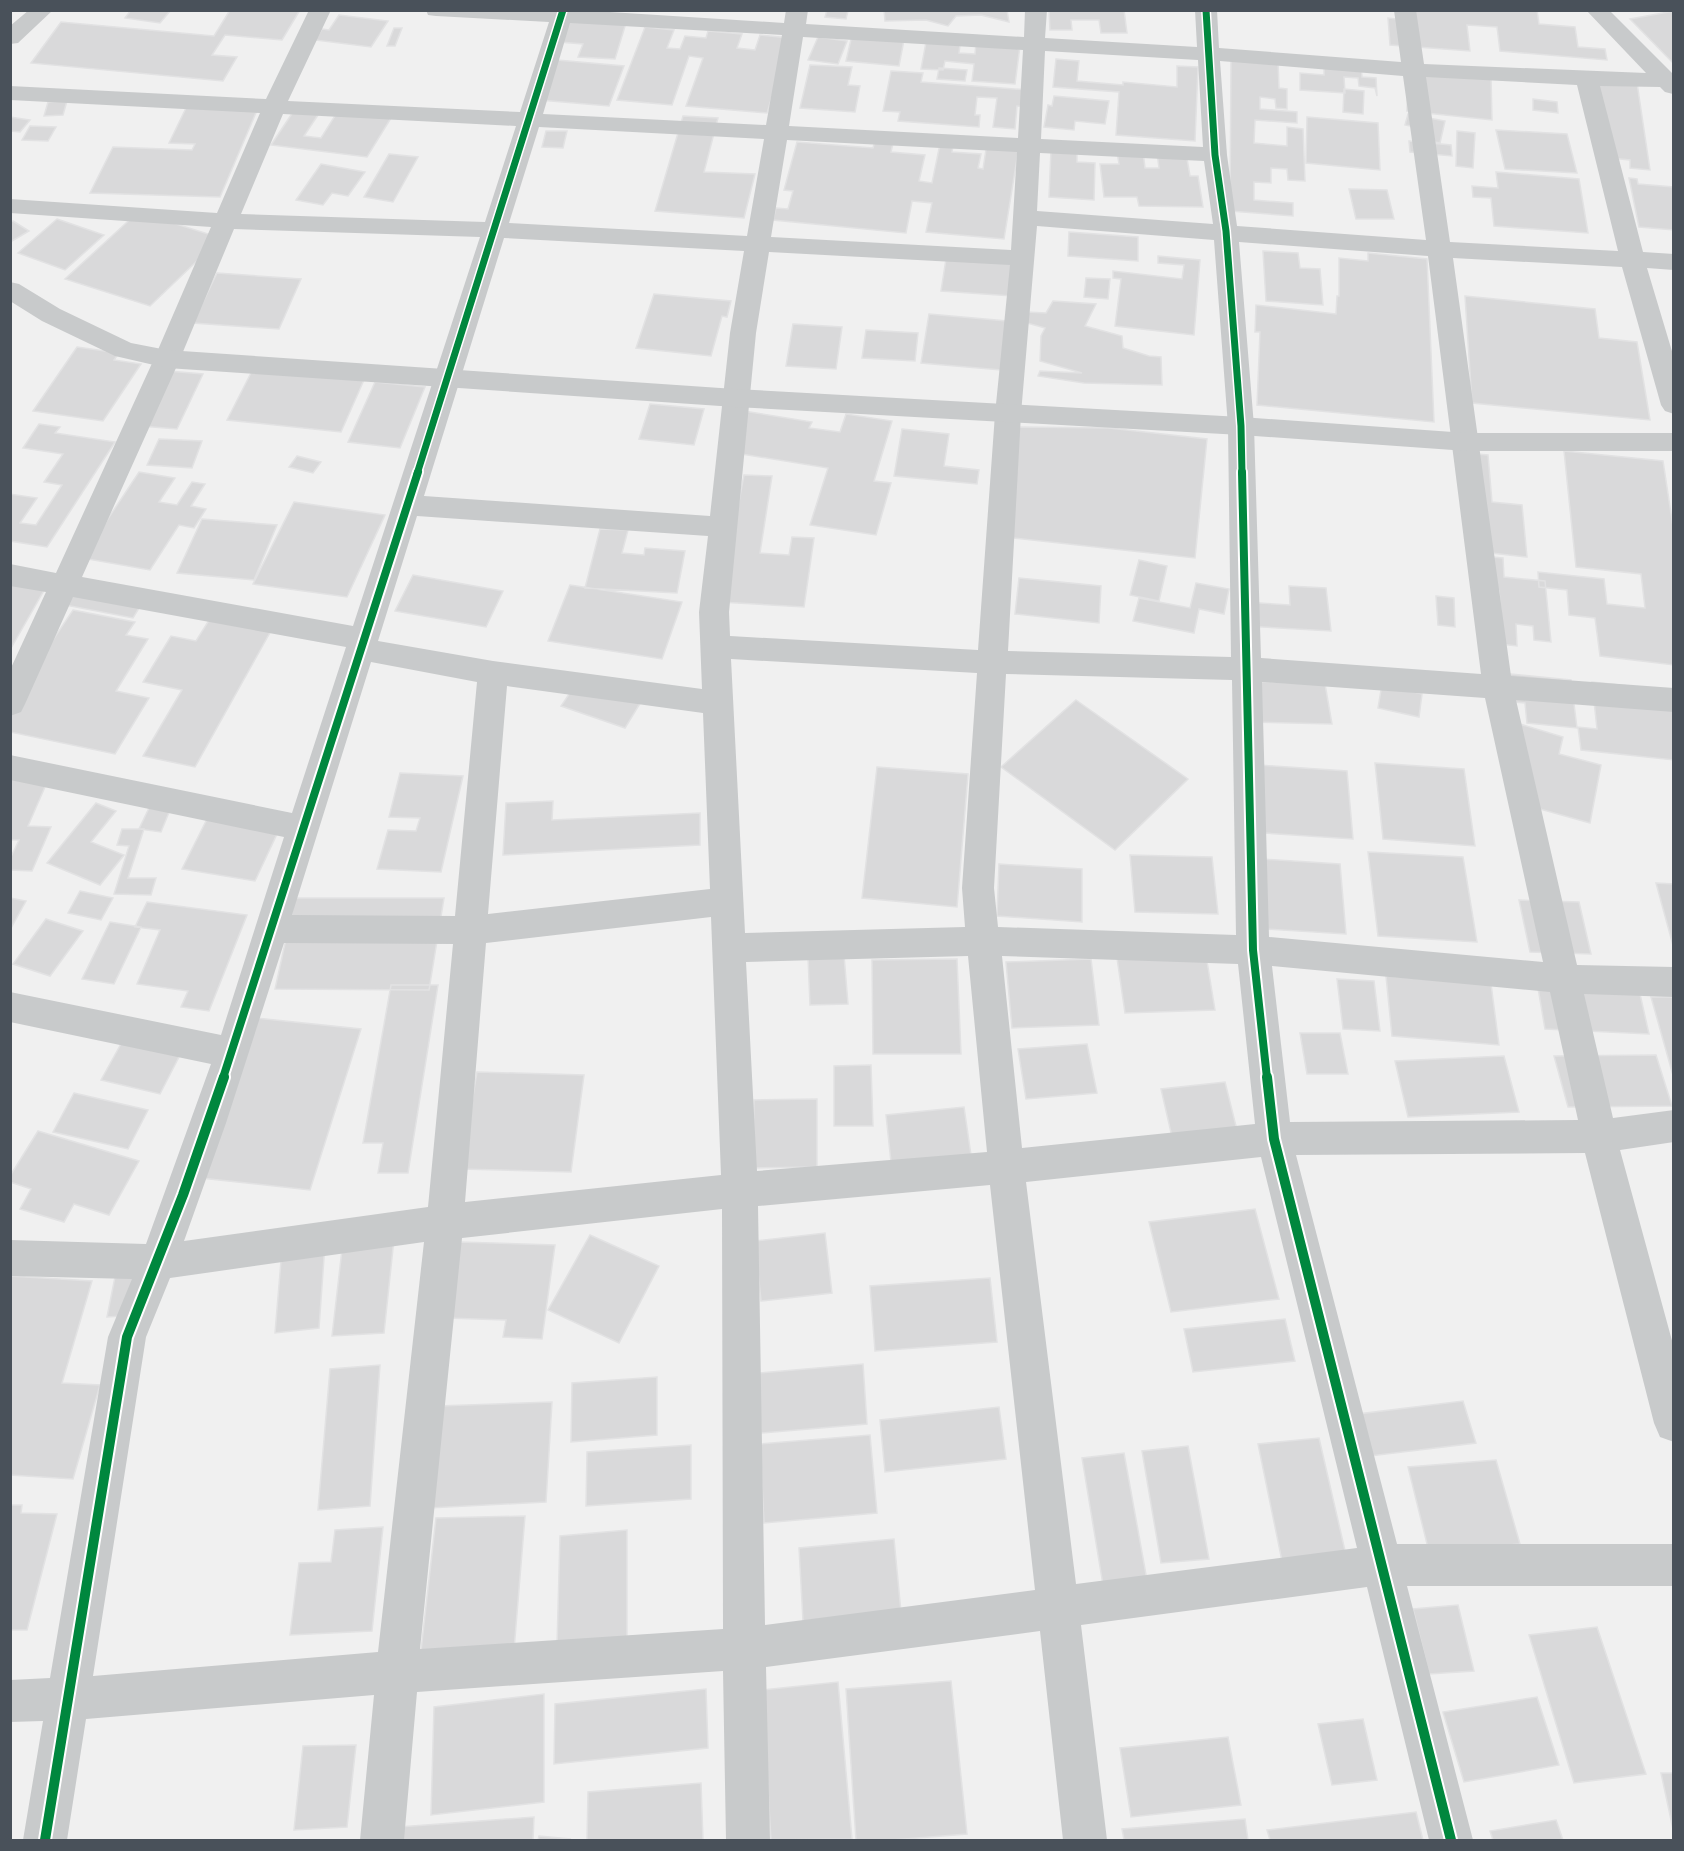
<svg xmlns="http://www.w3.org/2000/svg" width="1684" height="1851" font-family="'IBM Plex Sans',sans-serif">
	<rect width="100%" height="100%" fill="#f0f0f0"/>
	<!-- building -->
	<path fill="#d9d9da" stroke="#e2e2e3" stroke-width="1.5" d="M131 10H171L160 23 125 18Z
		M230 10H300L282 40 225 35 212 55 237 57 223 81 31 63 61 22 214 36Z
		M827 10H845L848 11 846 19 825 17Z
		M884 10H1007L1009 22 981 15 956 16 948 26 926 20 885 21Z
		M1049 10H1124L1127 33H1101L1099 20H1071L1072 30H1050Z
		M1395 10H1537L1539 24 1575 27 1578 47 1605 49 1607 60 1500 51 1497 27 1467 25 1470 51 1390 45 1388 18 1396 19Z
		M1674 11V64L1630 19Z
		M339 15 388 21 371 47 315 40 322 29 329 30Z
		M567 19 626 23 615 59 578 57 583 44 559 42Z
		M645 27 674 30 667 48 680 49 685 36 706 38 708 31 742 34 737 48 755 50 760 35 790 38 767 113 686 106 703 58 689 56 672 105 617 100Z
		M394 28H402L395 46H387Z
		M852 35 904 40 899 66 846 61Z
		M818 37 847 41 838 64 808 60Z
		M926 42 960 45 959 53 975 54 976 43 1020 46 1015 84 972 81 974 64 945 61 943 70 921 69Z
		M1231 57 1278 61 1279 88 1287 89V109L1276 108 1275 99 1260 97V109L1297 112V123L1255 120 1254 143 1287 146V127L1303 129 1305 181 1288 180 1287 169 1271 168V183L1254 182V200L1293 203V216L1230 211Z
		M1056 59 1079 61 1077 81 1123 85V82L1177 87V66L1198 67 1195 141 1116 135 1119 92 1053 87Z
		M557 60 624 66 609 106 540 100Z
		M1324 62 1361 65 1362 77 1376 78 1377 96 1375 88 1359 86 1358 78 1344 77 1345 93 1300 90V73L1324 75Z
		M810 65 852 67 848 85 860 86 855 112 800 108Z
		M939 68 967 70 965 81 937 79Z
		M1408 68 1491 77 1492 120 1407 111Z
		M891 71 923 73 921 82 1029 90 1027 107 1017 106 1015 129 993 127 997 98 977 97 975 115H980L979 127 898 121 900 112 883 111Z
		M1591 79 1637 83 1650 170 1630 168V160L1600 157Z
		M1344 89 1364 91 1363 114 1343 112Z
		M1054 96 1109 101 1105 124 1075 121 1074 130 1044 127 1048 105 1052 106Z
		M1533 99 1557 102 1558 113 1533 110Z
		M67 101 63 115 44 116 48 102Z
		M187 106 258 108 220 197 90 193 113 147 192 150 195 144 169 143Z
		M295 109 320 112 304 136 321 138 338 111 391 118 367 157 271 145Z
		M1408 114 1445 121 1440 143 1424 140 1426 129 1405 125Z
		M683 116 718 118 704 172 755 174 744 218 655 211Z
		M10 117 30 120 20 132 10 131Z
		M1307 117 1378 123 1380 170 1306 163Z
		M30 126 56 127 48 141 22 140Z
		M1496 130 1567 134 1577 173 1505 169Z
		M546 131H567L563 148 542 147Z
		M1457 131 1475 133 1473 168 1456 166Z
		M876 137 894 139 891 152 925 155 919 181 932 183 941 139 954 140 952 152 981 154 978 168 983 169 987 143 1019 146 1004 239 926 232 932 203 912 201 906 233 773 220 776 208 788 209 793 191 784 190 797 142 873 148Z
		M1409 141 1451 145 1452 156 1410 152Z
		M1051 150 1077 152V162L1095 163 1094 200 1049 197Z
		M1117 152H1143L1145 168H1159L1157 153H1186L1190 176H1198L1203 207 1139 206 1137 197H1104L1100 164H1119Z
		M389 154 418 157 393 202 364 197Z
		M321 164 365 172 348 196 332 193 323 205 296 200Z
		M1496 172 1579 179 1588 233 1494 226 1491 198 1473 197 1472 186 1498 188Z
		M1629 178 1637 179 1638 184 1674 187V230L1639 227Z
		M1349 189 1387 190 1394 219H1356Z
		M138 212 221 238 150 306 65 279Z
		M57 219 104 235 65 270 18 253Z
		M13 221 29 231 12 241 10 239V222Z
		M1069 232 1138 237V261L1068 256Z
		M1263 251 1298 253 1300 268 1320 269 1323 305 1266 301Z
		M1368 253 1427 259 1434 422 1257 405 1260 332H1255L1256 305 1336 314 1337 296H1339V258L1368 261Z
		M1158 256 1200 260 1194 335 1115 326 1121 279 1113 278V271L1182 279 1184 265 1158 263Z
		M946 259 1015 264 1012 296 941 291Z
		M217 273 301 279 279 329 193 323Z
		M1086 278 1110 279 1108 299 1084 297Z
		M654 294 731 301 727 317 722 316 711 356 636 348Z
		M1465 296 1595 309 1599 338 1637 342 1650 420 1472 403Z
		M1053 301 1096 304 1085 326 1122 336 1123 348 1149 356 1161 357 1162 385 1084 383 1038 376 1040 371 1082 373 1040 361 1041 336 1045 328 1027 323V312L1046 313Z
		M929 314 1007 321 1001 370 921 363Z
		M793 324 842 327 836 369 786 366Z
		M866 330 918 333 915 361 862 358Z
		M77 347 119 353 114 360 141 364 103 421 33 411Z
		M253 369 364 380 341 432 227 420Z
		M168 371 203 374 177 429 141 426Z
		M375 382 425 387 400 448 348 442Z
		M650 404 704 409 694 445 639 439Z
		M744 411 812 422 809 428 840 432 846 414 892 421 874 481 891 483 876 535 810 525 828 468 729 452Z
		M39 424 60 427 55 433 115 442 47 547 10 541V494L37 498 20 523 36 525 62 485 44 482 63 454 23 448Z
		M1018 427 1109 428 1207 439 1195 558 1013 538Z
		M902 429 949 434 944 466 979 470 977 484 894 476Z
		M159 439 202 441 192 468 147 465Z
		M1564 451 1663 461 1674 533V665L1600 656 1595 618 1569 615 1567 590 1539 587 1538 572 1604 579 1607 604 1645 608 1641 574 1576 567Z
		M1465 453 1488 455 1492 502 1522 505 1527 557 1474 551Z
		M297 456 321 462 313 473 289 467Z
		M139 472 175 478 159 502 177 505 192 482 205 484 191 506 206 509 194 528 179 525 150 570 82 558Z
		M744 475 772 476 760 553 789 555 792 537 814 538 804 607 720 602Z
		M294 502 385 515 347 597 253 584Z
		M202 519 277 525 254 580 177 573Z
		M600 529 628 530 622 553 644 555 645 548 685 551 677 593 585 588Z
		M1470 555 1503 558 1504 577 1545 581 1551 642 1534 640 1533 626 1516 624 1517 646 1481 642 1502 622 1499 591 1472 588Z
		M1139 560 1167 566 1159 601 1130 595Z
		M413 575 503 591 486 627 395 611Z
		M1019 578 1101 586 1099 623 1015 614Z
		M77 579 149 592 133 618 60 604Z
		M10 581 47 585 10 650Z
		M1196 583 1229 589 1224 614 1199 609 1194 633 1133 621 1139 598 1190 608Z
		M570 585 682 602 662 659 548 641Z
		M1289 586 1326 588 1331 631 1244 626 1243 602 1290 605Z
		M1436 596 1454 598 1455 627 1438 625Z
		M73 610 135 622 126 635 148 639 116 691 149 698 115 754 10 732V704Z
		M211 617 272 629 195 767 143 756 182 690 143 682 171 636 196 641Z
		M1490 672 1571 680 1577 728 1527 723 1525 703 1492 700Z
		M578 681 641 702 625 728 561 706Z
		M1240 681 1325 684 1332 724 1245 722Z
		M1592 682 1674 691V760L1581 750 1578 727 1597 729Z
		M1382 684 1422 694 1419 717 1378 708Z
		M1076 700 1188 779 1115 850 1001 767Z
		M1513 722 1563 737 1559 754 1601 765 1590 823 1519 803Z
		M1375 763 1464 769 1475 846 1383 839Z
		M1259 765 1347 771 1353 839 1263 833Z
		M877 767 968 774 957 907 862 898Z
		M400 773 463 776 441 872 377 869 388 830 416 831 420 818 389 817Z
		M10 778 48 780 28 826 51 827 32 871 10 870V859L19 840H10Z
		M553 801 552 820 700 813V845L503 855 506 803Z
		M96 803 116 811 91 842 124 855 100 885 47 863Z
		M213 807 284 819 255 881 182 869Z
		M149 808 170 810 161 832 139 829Z
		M122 829H144L128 878H156L151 895 114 894 129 846 117 845Z
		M1368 852 1463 857 1477 942 1378 936Z
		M1130 855 1212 857 1218 914 1135 912Z
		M1262 859 1340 864 1346 934 1266 929Z
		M999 864 1082 869V922L997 916Z
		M1656 883 1674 884V949Z
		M80 891 113 898 101 920 68 913Z
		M10 898 26 901 10 930Z
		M295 898H444L429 990 275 989Z
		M1519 900 1579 902 1591 954 1530 952Z
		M147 902 247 915 209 1011 181 1007 188 991 137 984 160 930 135 927Z
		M46 919 83 931 50 976 13 964Z
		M110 922 141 927 114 984 82 979Z
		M844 955 848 1004 810 1005 808 957Z
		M1206 955 1215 1010 1125 1013 1117 958Z
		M957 959 961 1054H873L872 960Z
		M1091 959 1099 1025 1012 1028 1006 962Z
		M1386 976 1491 984 1499 1045 1392 1036Z
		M1337 979 1374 981 1380 1031 1343 1029Z
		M391 985H438L408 1173H378L383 1143H363Z
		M1538 988 1640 994 1649 1034 1545 1029Z
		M1651 997H1674V1079Z
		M256 1018 361 1029 310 1190 201 1178Z
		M1300 1033H1340L1348 1074H1307Z
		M122 1042 180 1055 160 1094 101 1080Z
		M1087 1044 1097 1093 1026 1099 1018 1049Z
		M1656 1055 1672 1106 1568 1107 1554 1056Z
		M1504 1056 1519 1112 1408 1117 1395 1061Z
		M871 1065 873 1126H834V1066Z
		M477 1072 584 1075 571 1172 461 1169Z
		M1225 1082 1237 1130 1172 1137 1161 1089Z
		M74 1093 148 1110 128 1149 53 1132Z
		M817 1099V1167L753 1168 754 1100Z
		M964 1107 971 1155 891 1162 886 1115Z
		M38 1131 139 1161 109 1215 74 1204 64 1222 20 1209 31 1189 10 1182V1176Z
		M1255 1209 1279 1299 1171 1312 1149 1222Z
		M825 1233 832 1293 761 1301 755 1241Z
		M590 1235 659 1266 619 1343 548 1310Z
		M394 1239 384 1333 332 1336 343 1241Z
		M459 1242 555 1245 542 1339 503 1337 506 1320 447 1318Z
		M325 1244 319 1328 275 1333 282 1249Z
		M163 1260 153 1314 107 1317 118 1262Z
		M10 1276 92 1281 62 1383 100 1385 73 1479 10 1475Z
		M990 1278 997 1342 875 1351 870 1286Z
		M1285 1319 1295 1361 1193 1372 1184 1329Z
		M863 1364 867 1424 761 1433 758 1373Z
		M380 1365 370 1506 318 1510 330 1369Z
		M657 1377V1435L571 1442 572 1383Z
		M1463 1401 1476 1443 1370 1456 1358 1414Z
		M552 1402 546 1502 429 1508 438 1406Z
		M999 1407 1006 1459 885 1472 880 1420Z
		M870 1435 877 1513 764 1523 760 1444Z
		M1319 1438 1346 1555 1282 1561 1258 1444Z
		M691 1445V1499L586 1506 587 1452Z
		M1188 1446 1209 1559 1161 1563 1142 1451Z
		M1124 1453 1147 1580 1103 1585 1082 1458Z
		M1496 1460 1520 1544 1429 1552 1408 1467Z
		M10 1505H22L21 1513 57 1514 27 1630H10Z
		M525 1516 514 1650 421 1651 436 1518Z
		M383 1527 372 1631 290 1635 299 1563 331 1562 335 1530Z
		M627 1530V1640L557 1645 560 1536Z
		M894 1539 901 1612 803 1621 799 1548Z
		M1458 1605 1474 1671 1429 1674 1413 1609Z
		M1597 1627 1646 1774 1574 1783 1529 1635Z
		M951 1681 967 1834 892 1840H856L846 1689Z
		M838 1682 852 1839 771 1840 762 1690Z
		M706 1689 708 1748 554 1764 555 1704Z
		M544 1694V1802L431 1815 434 1707Z
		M1537 1697 1559 1765 1464 1782 1443 1712Z
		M1363 1719 1377 1780 1332 1785 1318 1724Z
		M1228 1737 1241 1805 1131 1817 1120 1748Z
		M356 1745 347 1827 294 1830 303 1746Z
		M1661 1773H1674V1834Z
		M701 1783 703 1840H587L588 1792Z
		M1416 1812 1423 1840H1270L1267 1830Z
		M534 1817 533 1840H398L399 1827Z
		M1245 1819 1248 1840H1124L1122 1829Z
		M1556 1820 1563 1840H1493L1490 1831Z
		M539 1836 571 1839 538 1840Z"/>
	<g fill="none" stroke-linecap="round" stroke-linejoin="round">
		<!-- minor -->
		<path fill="#c8cacb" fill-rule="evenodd" d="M309 10H331L288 101 520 112 549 22 436 16 428 15 426 10H578L784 23 786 10H808L806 24 1024 37 1025 10H1047L1045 38 1197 47 1195 10H1217L1219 48 1401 62 1394 10H1416L1424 64 1646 73 1586 10H1609L1674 75 1673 94 1665 92 1660 87 1600 86 1643 252 1674 254V270L1647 268 1674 358V414L1665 411 1661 405 1622 267 1453 258 1511 676 1674 688V712L1516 700 1577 965 1674 967V997L1584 994 1613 1118 1674 1110V1142L1620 1150 1674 1348V1442L1660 1437 1654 1423 1585 1153 1296 1155 1397 1544H1674V1586H1407L1473 1840H1429L1367 1587 1081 1625 1107 1840H1063L1040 1631 766 1667 770 1840H726L723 1671 417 1692 404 1840H360L374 1695 86 1719 67 1840H23L43 1721 10 1722V1680L50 1678 108 1337 132 1279 10 1276V1240L146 1244 211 1064 10 1022V992L221 1035 284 837 10 780V755L292 813 346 647 73 597 25 704 21 712 10 716V670L46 592 10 586V564L56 573 154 359 211 227 10 213V199L217 213 260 113 10 100V86L266 99ZM570 23 782 35 766 125 543 114ZM803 37 1023 50 1018 138 789 126ZM1045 51 1198 60 1203 147 1041 139ZM1220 61 1403 76 1426 240 1237 226 1227 155ZM1426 77 1577 85 1618 251 1450 242ZM283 114 516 126 485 222 241 214ZM539 127 764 139 747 236 509 223ZM787 140 1017 152 1011 250 771 237ZM1040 153 1204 161 1213 224 1037 211ZM1037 226 1214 240 1228 426 1231 657 1008 651 1021 414ZM234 229 480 237 353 626 82 577 180 359ZM504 238 744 251 730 333 710 516 424 496ZM1239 242 1428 256 1481 674 1261 658 1254 426ZM769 252 1010 265 995 414 978 650 730 636 729 612 756 333ZM417 516 708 536 699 612 702 689 493 661 378 641ZM731 659 977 673 962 888 965 927 745 933ZM371 662 477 682 455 916 292 915ZM1006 674 1232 680 1236 935 998 927 994 888ZM1262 682 1485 698 1543 962 1269 937ZM507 686 703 713 710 889 488 914ZM711 917 721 1175 465 1202 486 943ZM284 943 453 944 428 1207 184 1241 226 1123ZM968 956 987 1152 757 1171 746 962ZM1002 956 1238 964 1255 1124 1022 1148ZM1272 966 1550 992 1578 1120 1290 1122ZM1261 1157 1357 1548 1076 1584 1026 1182ZM990 1185 1035 1590 765 1625 758 1206ZM722 1209 723 1629 420 1649 462 1238ZM424 1242 378 1652 93 1676 146 1337 170 1278Z"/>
		<!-- tertiary -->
		<path fill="#c8cacb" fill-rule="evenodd" d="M29 10H53L18 43 10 44V26Z
			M10 282 19 284 60 309 131 343 167 350 735 389 1241 417 1467 433H1674V451H1467L1241 435 735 407 167 368 115 356 42 321 10 301Z"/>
		<!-- cycleway-far2 casing -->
		<g stroke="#fff" stroke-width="10">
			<path id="cycleway-far2" d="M1206 10 1215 155 1226 231 1241 426 1242 474
				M417 474 563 10"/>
		</g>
		<!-- cycleway-far1 casing -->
		<g stroke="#fff" stroke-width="12">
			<path id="cycleway-far1" d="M1242 472 1253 950 1267 1078
				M223 1078 418 472"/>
		</g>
		<!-- cycleway casing -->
		<g stroke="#fff" stroke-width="14">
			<path id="cycleway" d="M1267 1077 1274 1139 1451 1840
				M45 1840 127 1337 183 1195 224 1077"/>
		</g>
		<!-- cycleway-far2 -->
		<use href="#cycleway-far2" stroke="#00873e" stroke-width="7"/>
		<!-- cycleway-far1 -->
		<use href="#cycleway-far1" stroke="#00873e" stroke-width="8"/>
		<!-- cycleway -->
		<use href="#cycleway" stroke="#00873e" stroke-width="10"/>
	</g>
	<!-- border -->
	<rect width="1684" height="1851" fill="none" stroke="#49515a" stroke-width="24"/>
</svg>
